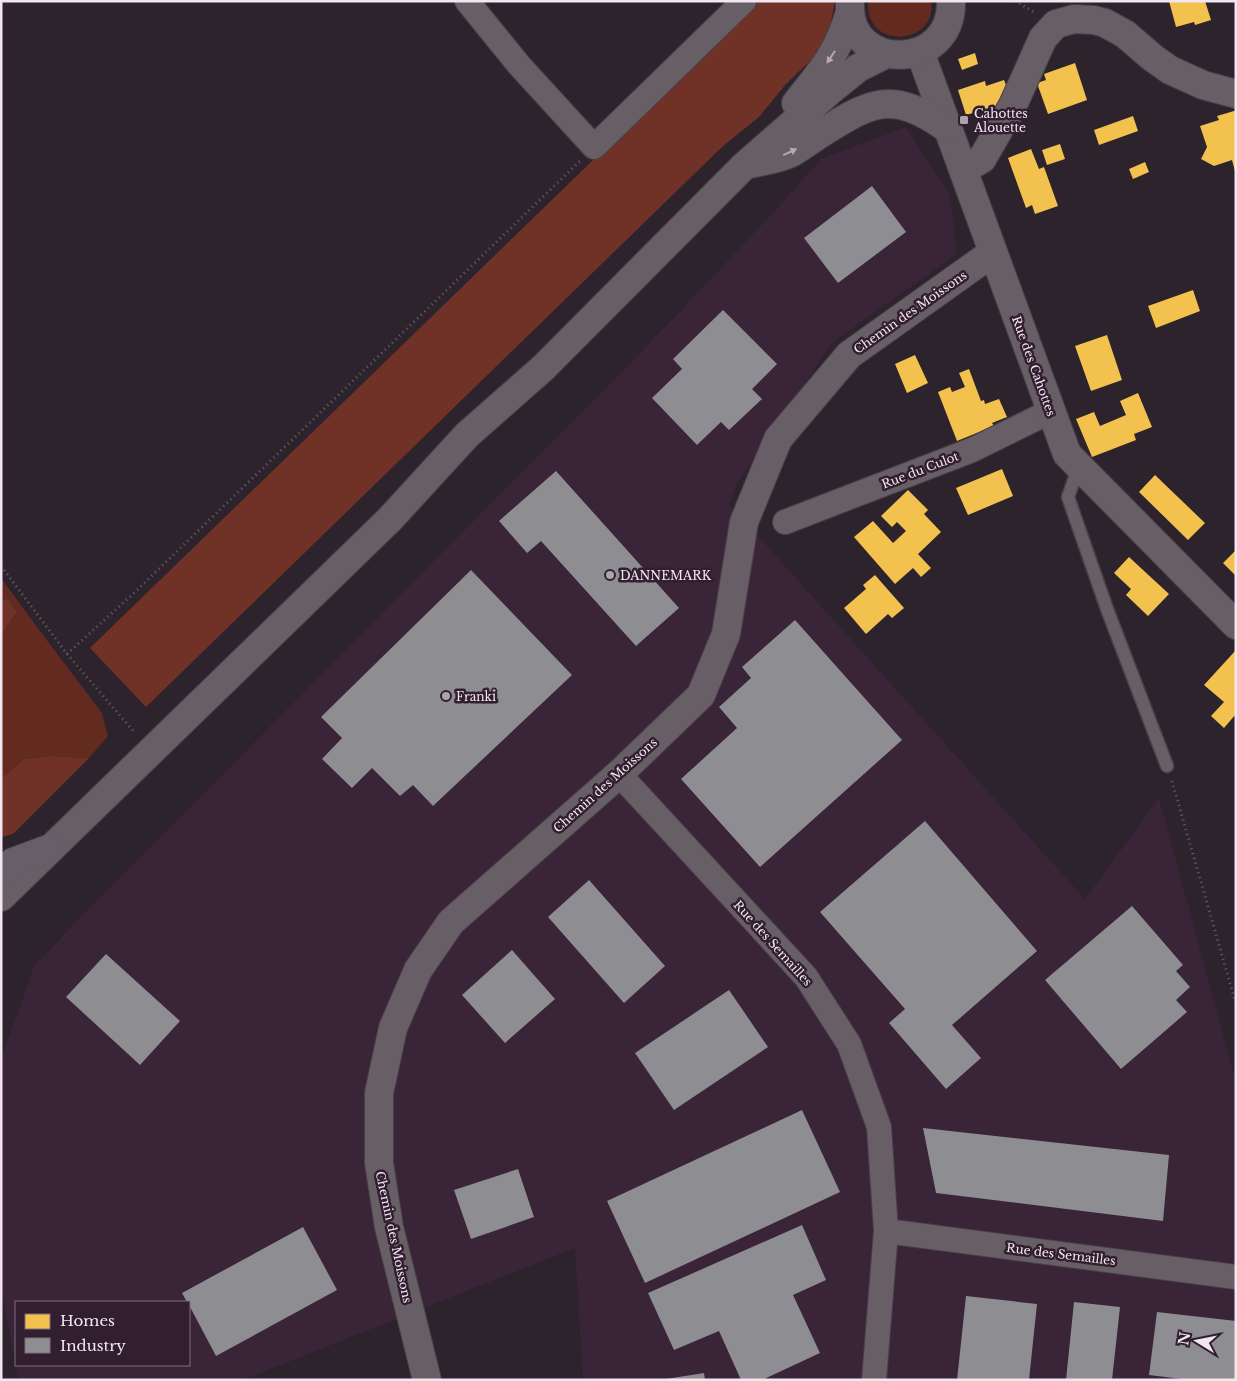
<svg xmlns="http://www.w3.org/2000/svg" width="1237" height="1381" font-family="'Libre Baskerville',serif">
	<rect width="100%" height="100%" fill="#2d232c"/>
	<!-- built -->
	<path fill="#3a2437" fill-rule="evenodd" d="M906 127 950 195 957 254 833 342 737 483 729 504 1085 899 1159 798 1236 1082V1380H583L575 1248 243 1380H19L1 1289V1059L35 964 641 352 772 214 821 159ZM16 1302H189V1365H16Z"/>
	<!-- green -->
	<path fill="#632a20" d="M868 1H931C938 46 864 51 868 1Z
		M1 578 43 635 102 713 108 736 89 758 51 756 24 759 1 779V635L17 612 7 599 1 603Z"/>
	<!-- forest -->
	<path fill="#703226" d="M757 1H835L828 38 810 61 786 84 759 117 723 146 146 707 90 648Z
		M7 598 17 612 1 635V603Z
		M51 756 89 758 13 834 1 837V779L24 759Z"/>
	<!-- homes -->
	<path fill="#f2c14e" d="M1169 1H1205L1211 20 1195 25 1194 22 1176 27Z
		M975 53 978 64 962 70 958 59Z
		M1075 63 1087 100 1048 114 1037 83 1046 80 1044 74Z
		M1004 80 1008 90 1000 105 966 115 958 90 985 81 986 86Z
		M1234 111H1236L1235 171 1232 160 1214 166 1201 159 1207 147 1200 126 1219 120 1217 116Z
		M1133 116 1138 131 1099 145 1094 130Z
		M1060 144 1065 159 1047 165 1042 150Z
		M1031 149 1039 169 1044 167 1058 206 1035 214 1032 205 1026 208 1008 158Z
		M1145 162 1149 172 1133 179 1129 169Z
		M1193 290 1200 311 1156 328 1148 306Z
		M1107 335 1122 380 1091 391 1075 346Z
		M915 355 928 383 907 393 895 364Z
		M969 369 981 401 984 400 985 404 999 399 1007 417 992 423 994 426 957 441 938 392 950 387 952 392 965 387 959 373Z
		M1138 393 1152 427 1134 434 1136 440 1092 457 1076 419 1094 412 1100 426 1126 415 1120 401Z
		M1002 469 1013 496 968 515 956 488Z
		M1155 475 1205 523 1188 540 1139 492Z
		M908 490 928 510 924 514 941 532 918 554 931 568 921 577 913 568 895 584 854 537 873 521 893 543 906 531 897 522 892 527 881 516Z
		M1236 550V576L1223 563Z
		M1129 557 1169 594 1148 616 1126 595 1131 589 1114 573Z
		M875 575 904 608 892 618 888 614 866 634 844 608 866 589 863 585Z
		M1236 650V714L1224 728 1211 716 1224 702 1204 685Z"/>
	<!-- industry -->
	<path fill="#8d8d92" d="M872 186 906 232 838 283 804 238Z
		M723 310 777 364 752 389 762 399 729 430 721 422 697 445 652 398 682 369 673 359Z
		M556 471 679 608 636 646 541 541 527 553 499 521Z
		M471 570 572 675 433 806 413 785 400 796 372 768 352 788 322 759 342 738 321 717Z
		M795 620 902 740 760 867 681 779 737 728 719 707 751 678 742 667Z
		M925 821 1037 951 952 1025 981 1058 946 1089 889 1023 905 1009 820 912Z
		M589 880 665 966 624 1003 548 917Z
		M1132 906 1183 965 1176 971 1190 987 1176 1000 1187 1012 1121 1069 1045 980Z
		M512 950 555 999 505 1043 462 995Z
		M106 954 180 1021 140 1065 66 997Z
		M729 990 768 1047 674 1110 635 1053Z
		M802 1110 840 1192 645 1283 607 1201Z
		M923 1128 1169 1155 1163 1221 936 1193Z
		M518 1169 534 1217 471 1239 454 1190Z
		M802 1225 826 1280 793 1295 820 1353 762 1380H741L719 1331 674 1350 648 1293Z
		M303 1227 337 1290 216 1356 189 1305V1302H187L182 1293Z
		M966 1296 1037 1304 1029 1380H957Z
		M1074 1302 1120 1307 1112 1380H1066Z
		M1157 1312 1236 1321V1380H1190L1149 1375Z
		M704 1373 705 1380H666V1379Z"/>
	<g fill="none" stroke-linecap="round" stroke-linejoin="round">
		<!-- service casing -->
		<g stroke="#494048" stroke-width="15">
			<path id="service" d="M1079 466 1068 497 1107 609 1167 766"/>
		</g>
		<!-- minor casing -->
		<g stroke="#494048" stroke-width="26">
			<path id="minor" d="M467 1 519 65 594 147 744 1
				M785 522 972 450 1051 411
				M619 774 806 977 849 1044 879 1127 886 1231 874 1380
				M886 1231 1236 1277"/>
		</g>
		<!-- tertiary casing -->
		<g stroke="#494048" stroke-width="30">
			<path id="tertiary" d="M920 52 1067 454 1236 625
				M963 170 982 159 1013 105 1043 38 1056 24 1074 19 1094 20 1105 23 1125 34 1153 58 1170 70 1203 85 1236 94
				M427 1380 389 1227 379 1163V1093L393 1028 418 970 451 922 619 774 701 695 726 634 744 522 778 439 849 355 992 253"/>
		</g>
		<!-- secondary casing -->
		<g stroke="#494048" stroke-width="30">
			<path id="secondary" d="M850 5C848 72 953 72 951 1
				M796 103C822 71 838 53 850 12
				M750 164C763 161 779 159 791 153 800 148 808 142 817 136 872 101 891 89 948 129
				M1 897 390 519 467 435 543 368 744 166 832 89 858 68 886 54"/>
		</g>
		<!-- motorway casing -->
		<g stroke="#494048" stroke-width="30">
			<path id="motorway" d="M1 873 13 862 51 848"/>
		</g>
		<!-- path -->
		<path stroke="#685f66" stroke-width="3" stroke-dasharray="1 4" stroke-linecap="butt" d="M1015 1 1034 12
			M1 566 67 654 134 593 580 161
			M67 654 135 733
			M1172 781 1236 1004"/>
		<!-- service -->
		<use href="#service" stroke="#675e66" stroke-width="12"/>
		<!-- minor -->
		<use href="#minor" stroke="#675e66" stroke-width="24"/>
		<!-- tertiary -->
		<use href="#tertiary" stroke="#675e66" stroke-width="28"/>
		<!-- secondary -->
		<use href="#secondary" stroke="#675e66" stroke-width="28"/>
		<!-- motorway -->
		<use href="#motorway" stroke="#665e68" stroke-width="28"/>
	</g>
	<!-- one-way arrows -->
	<defs><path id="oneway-solid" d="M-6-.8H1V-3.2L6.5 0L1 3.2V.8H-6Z" transform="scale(1.25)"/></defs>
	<g fill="#b4a9b2">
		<use href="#oneway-solid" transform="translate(831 57) rotate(123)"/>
		<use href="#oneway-solid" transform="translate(790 152) rotate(-25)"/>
	</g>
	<!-- markers -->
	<g fill="#aea2ac" stroke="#311f2f" stroke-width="2">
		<rect x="959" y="115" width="10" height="10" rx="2.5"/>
		<circle cx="610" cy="575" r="5"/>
		<circle cx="446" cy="696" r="5"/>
	</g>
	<g text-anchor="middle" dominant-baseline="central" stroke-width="5" stroke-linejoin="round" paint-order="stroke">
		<!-- poi labels -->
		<g font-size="12" fill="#f3e6f1" stroke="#311f2f" text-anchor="start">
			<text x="974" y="113">Cahottes<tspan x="974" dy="14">Alouette</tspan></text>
			<text x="620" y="575">DANNEMARK</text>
			<text x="456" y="696">Franki</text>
		</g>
		<!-- street labels -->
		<g font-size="12" fill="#f3e6f1" stroke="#311f2f">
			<text transform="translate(910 312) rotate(-35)">Chemin des Moissons</text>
			<text transform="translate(1034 366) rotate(70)">Rue des Cahottes</text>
			<text transform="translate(920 470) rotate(-21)">Rue du Culot</text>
			<text transform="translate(605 785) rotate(-42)">Chemin des Moissons</text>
			<text transform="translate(773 943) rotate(48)">Rue des Semailles</text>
			<text transform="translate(394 1237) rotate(78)">Chemin des Moissons</text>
			<text transform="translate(1061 1254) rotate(7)">Rue des Semailles</text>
		</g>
	</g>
	<!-- border -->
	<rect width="1237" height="1381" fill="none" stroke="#f3e6f1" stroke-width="5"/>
	<!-- legend -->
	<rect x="15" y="1301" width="175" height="65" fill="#311f2f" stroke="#7f6f7d"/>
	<rect x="25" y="1314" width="25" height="15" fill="#f2c14e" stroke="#7f6f7d"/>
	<text x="60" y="1326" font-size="15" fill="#f3e6f1">Homes</text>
	<rect x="25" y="1338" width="25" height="15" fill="#8d8d92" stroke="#7f6f7d"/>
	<text x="60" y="1351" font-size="15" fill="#f3e6f1">Industry</text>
	<!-- north arrow -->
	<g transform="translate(1197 1341) rotate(280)" stroke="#311f2f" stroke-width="4" paint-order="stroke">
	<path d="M0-4L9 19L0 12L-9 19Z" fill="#f3e6f1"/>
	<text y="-8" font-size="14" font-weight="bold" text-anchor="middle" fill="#f3e6f1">N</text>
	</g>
</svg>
